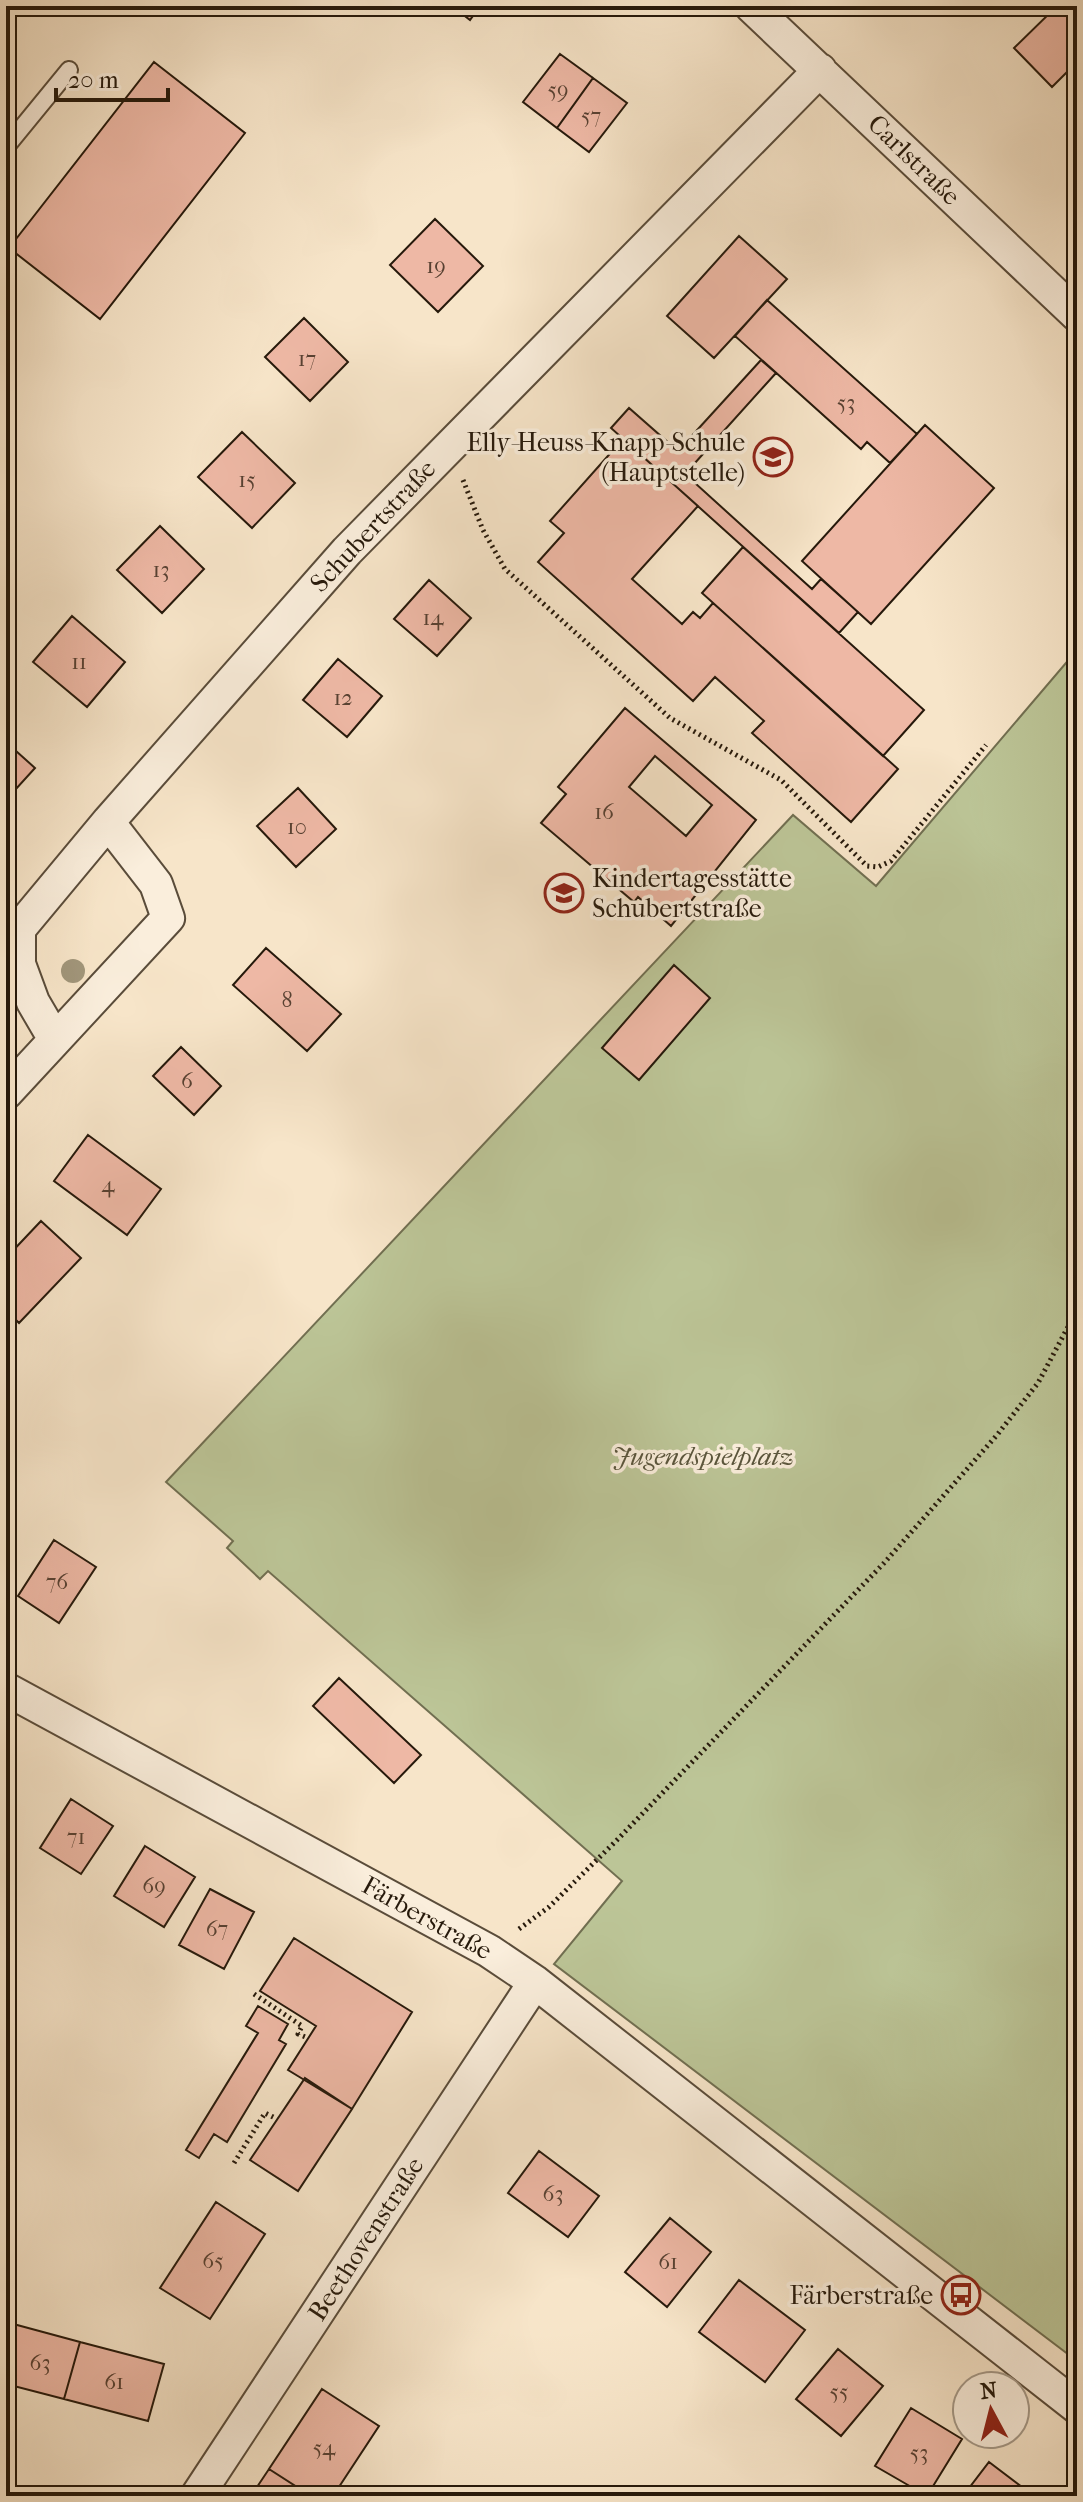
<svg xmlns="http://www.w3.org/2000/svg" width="1083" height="2502" font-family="'IM FELL French Canon',serif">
	<rect width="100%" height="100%" fill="#f7e5c9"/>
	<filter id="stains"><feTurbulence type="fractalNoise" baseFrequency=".0025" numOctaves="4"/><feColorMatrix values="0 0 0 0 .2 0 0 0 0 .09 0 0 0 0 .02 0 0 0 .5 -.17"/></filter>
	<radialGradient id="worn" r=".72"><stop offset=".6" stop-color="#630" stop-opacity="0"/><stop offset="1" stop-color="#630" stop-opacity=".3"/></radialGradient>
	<!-- green -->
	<path fill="#bcc597" stroke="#716f51" stroke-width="2" d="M1077 650V2361L554 1964 622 1881 268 1571 260 1579 227 1548 233 1541 166 1482 793 815 876 886Z"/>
	<!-- building -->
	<path fill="#eeb8a5" stroke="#26190b" stroke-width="2" fill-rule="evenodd" d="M452 6H480L470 20Z
		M1057 6H1077V62L1052 87 1014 48Z
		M560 54 593 78 557 128 523 102Z
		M154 62 245 133 100 319 9 248Z
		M593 78 627 103 589 152 557 128Z
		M435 219 483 266 438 312 390 265Z
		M739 236 787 279 714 358 667 316Z
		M767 300 917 434 890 463 867 442 861 449 735 336Z
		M304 318 348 362 310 401 265 357Z
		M761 360 776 373 685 474 812 589 821 579 858 612 839 633 611 428 629 408 678 451Z
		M925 425 994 488 871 624 802 561Z
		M242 432 295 483 252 528 198 477Z
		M623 439 698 506 632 579 682 624 693 612 700 618 713 603 898 769 851 822 752 733 764 721 715 677 693 701 538 562 564 533 550 521Z
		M160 526 204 569 162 613 117 570Z
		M743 547 924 710 883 756 702 593Z
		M429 580 471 618 437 656 394 619Z
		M72 616 125 662 87 707 33 662Z
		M338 659 382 696 347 737 303 700Z
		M625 708 756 820 671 926 638 897 634 902 541 823 566 794 558 787ZM655 756 712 805 686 836 629 787Z
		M6 742 35 768 6 800Z
		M298 788 336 829 296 867 257 826Z
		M266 948 341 1014 307 1051 233 985Z
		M674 965 710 998 639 1080 602 1048Z
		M181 1047 221 1086 194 1115 153 1076Z
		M88 1135 161 1189 127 1235 54 1181Z
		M41 1221 81 1258 19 1323 6 1310V1258Z
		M54 1540 96 1567 59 1623 18 1596Z
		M339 1678 421 1755 394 1783 313 1706Z
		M71 1799 113 1826 81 1874 40 1848Z
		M145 1846 195 1877 164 1927 114 1896Z
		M210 1889 254 1912 224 1969 179 1945Z
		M294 1938 412 2012 352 2109 288 2070 316 2026 260 1991Z
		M258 2006 288 2024 279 2040 286 2044 227 2142 214 2134 199 2158 186 2150 258 2033 246 2026Z
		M305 2078 352 2109 298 2191 250 2160Z
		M539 2151 599 2196 568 2237 508 2193Z
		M216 2202 265 2234 210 2319 160 2288Z
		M670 2218 711 2252 667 2307 625 2272Z
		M739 2280 805 2330 765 2382 699 2332Z
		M6 2322 80 2342 64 2399 6 2384Z
		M80 2342 164 2364 148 2421 64 2399Z
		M838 2349 883 2386 841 2436 796 2399Z
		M322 2389 379 2426 333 2496H311L269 2469Z
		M911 2408 962 2439 927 2496 875 2466Z
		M989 2462 1034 2496H963Z
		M269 2469 311 2496H251Z"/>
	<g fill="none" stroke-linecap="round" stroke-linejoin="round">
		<!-- lane casing -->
		<g stroke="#5a4c3a" stroke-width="20">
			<path id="lane" d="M6 147 69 70"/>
		</g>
		<!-- street casing -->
		<g stroke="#5a4c3a" stroke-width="36">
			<path id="street" d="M751 6 1077 315
				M54 1038 33 1002 19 964V929L108 822 347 551 820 70
				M6 1093 168 918 156 884 108 822
				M6 1689 489 1951 535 1982 1077 2407
				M197 2496 535 1982"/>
		</g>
		<!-- path -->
		<path stroke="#26190b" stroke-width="5" stroke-dasharray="2 4" stroke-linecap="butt" d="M463 480 483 530 505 569 670 718 781 780 867 866 878 867 891 861 986 745
			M519 1929 549 1907 618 1839 884 1563 997 1435 1038 1383 1077 1310
			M254 1994 302 2026 298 2034 308 2038
			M234 2163 265 2113 277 2119"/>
		<!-- lane -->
		<use href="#lane" stroke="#faeedc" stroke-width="16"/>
		<!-- street -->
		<use href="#street" stroke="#faeedc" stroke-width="32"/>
	</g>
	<!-- trees -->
	<circle fill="#a1967b" cx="73" cy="971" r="12"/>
	<!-- icons -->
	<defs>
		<g id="school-ring" transform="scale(2)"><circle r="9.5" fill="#faeedc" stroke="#8f2418" stroke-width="1.5"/><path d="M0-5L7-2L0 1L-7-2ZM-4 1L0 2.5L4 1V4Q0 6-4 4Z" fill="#8f2418"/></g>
		<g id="bus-ring" transform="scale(2)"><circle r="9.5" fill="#faeedc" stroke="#8f2418" stroke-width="1.5"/><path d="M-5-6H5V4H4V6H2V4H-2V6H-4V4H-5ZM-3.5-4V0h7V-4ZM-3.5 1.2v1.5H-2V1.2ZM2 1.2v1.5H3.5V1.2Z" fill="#8f2418"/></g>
	</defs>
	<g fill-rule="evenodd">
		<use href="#school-ring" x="773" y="457"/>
		<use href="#school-ring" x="564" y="893"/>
		<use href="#bus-ring" x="961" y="2295"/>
	</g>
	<g text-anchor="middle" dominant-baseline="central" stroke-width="7" stroke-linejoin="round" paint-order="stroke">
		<!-- number labels -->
		<g font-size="22" fill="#584132">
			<text x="558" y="90">59</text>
			<text x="591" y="116">57</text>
			<text x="436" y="266">19</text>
			<text x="307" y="359">17</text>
			<text x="846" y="403">53</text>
			<text x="247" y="480">15</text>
			<text x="161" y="570">13</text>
			<text x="433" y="618">14</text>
			<text x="79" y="662">11</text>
			<text x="343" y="698">12</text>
			<text x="604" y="812">16</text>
			<text x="297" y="827">10</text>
			<text x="287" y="1000">8</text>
			<text x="187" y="1081">6</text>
			<text x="108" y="1185">4</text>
			<text x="57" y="1582">76</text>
			<text x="76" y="1837">71</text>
			<text x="154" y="1886">69</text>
			<text x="217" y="1929">67</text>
			<text x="553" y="2194">63</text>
			<text x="213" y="2261">65</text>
			<text x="668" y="2262">61</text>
			<text x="40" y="2363">63</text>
			<text x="114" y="2382">61</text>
			<text x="839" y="2392">55</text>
			<text x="324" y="2448">54</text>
			<text x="919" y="2453">53</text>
		</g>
		<!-- street labels -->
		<g font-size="26" fill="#26190b" stroke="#faeedc">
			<text transform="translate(914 160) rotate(44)">Carlstraße</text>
			<text transform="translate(373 526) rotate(-47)">Schubertstraße</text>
			<text transform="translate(427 1918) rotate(29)">Färberstraße</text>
			<text transform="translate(366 2239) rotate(-57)">Beethovenstraße</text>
		</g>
		<!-- poi labels -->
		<g font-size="26" fill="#26190b" stroke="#faeedc" text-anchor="end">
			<text x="745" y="442">Elly-Heuss-Knapp-Schule<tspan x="745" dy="30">(Hauptstelle)</tspan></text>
			<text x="592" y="878" text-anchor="start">Kindertagesstätte<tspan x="592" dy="30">Schubertstraße</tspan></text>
			<text x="933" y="2295">Färberstraße</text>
		</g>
		<!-- park labels -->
		<g font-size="26" font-style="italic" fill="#5a553c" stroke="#faeedc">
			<text x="703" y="1456">Jugendspielplatz</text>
		</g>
	</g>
	<!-- margin -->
	<rect width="1083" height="2502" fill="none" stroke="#f7e5c9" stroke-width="32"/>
	<rect x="8" y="8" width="1067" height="2486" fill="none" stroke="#26190b" stroke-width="4"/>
	<rect x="16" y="16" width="1051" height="2470" fill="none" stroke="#26190b" stroke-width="2"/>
	<!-- north arrow -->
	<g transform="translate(991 2410) rotate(353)"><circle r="38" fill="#faeedc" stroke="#a59988" stroke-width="2"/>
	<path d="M0-6L14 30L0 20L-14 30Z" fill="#8f2418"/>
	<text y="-12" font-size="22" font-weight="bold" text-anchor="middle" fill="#26190b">N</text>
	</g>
	<!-- scale -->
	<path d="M56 88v12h112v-12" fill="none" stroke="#26190b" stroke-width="4"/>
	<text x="68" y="88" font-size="24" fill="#26190b" stroke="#faeedc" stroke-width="6" paint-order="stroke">20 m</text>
	<rect width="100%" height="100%" filter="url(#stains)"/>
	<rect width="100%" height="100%" fill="url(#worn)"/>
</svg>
